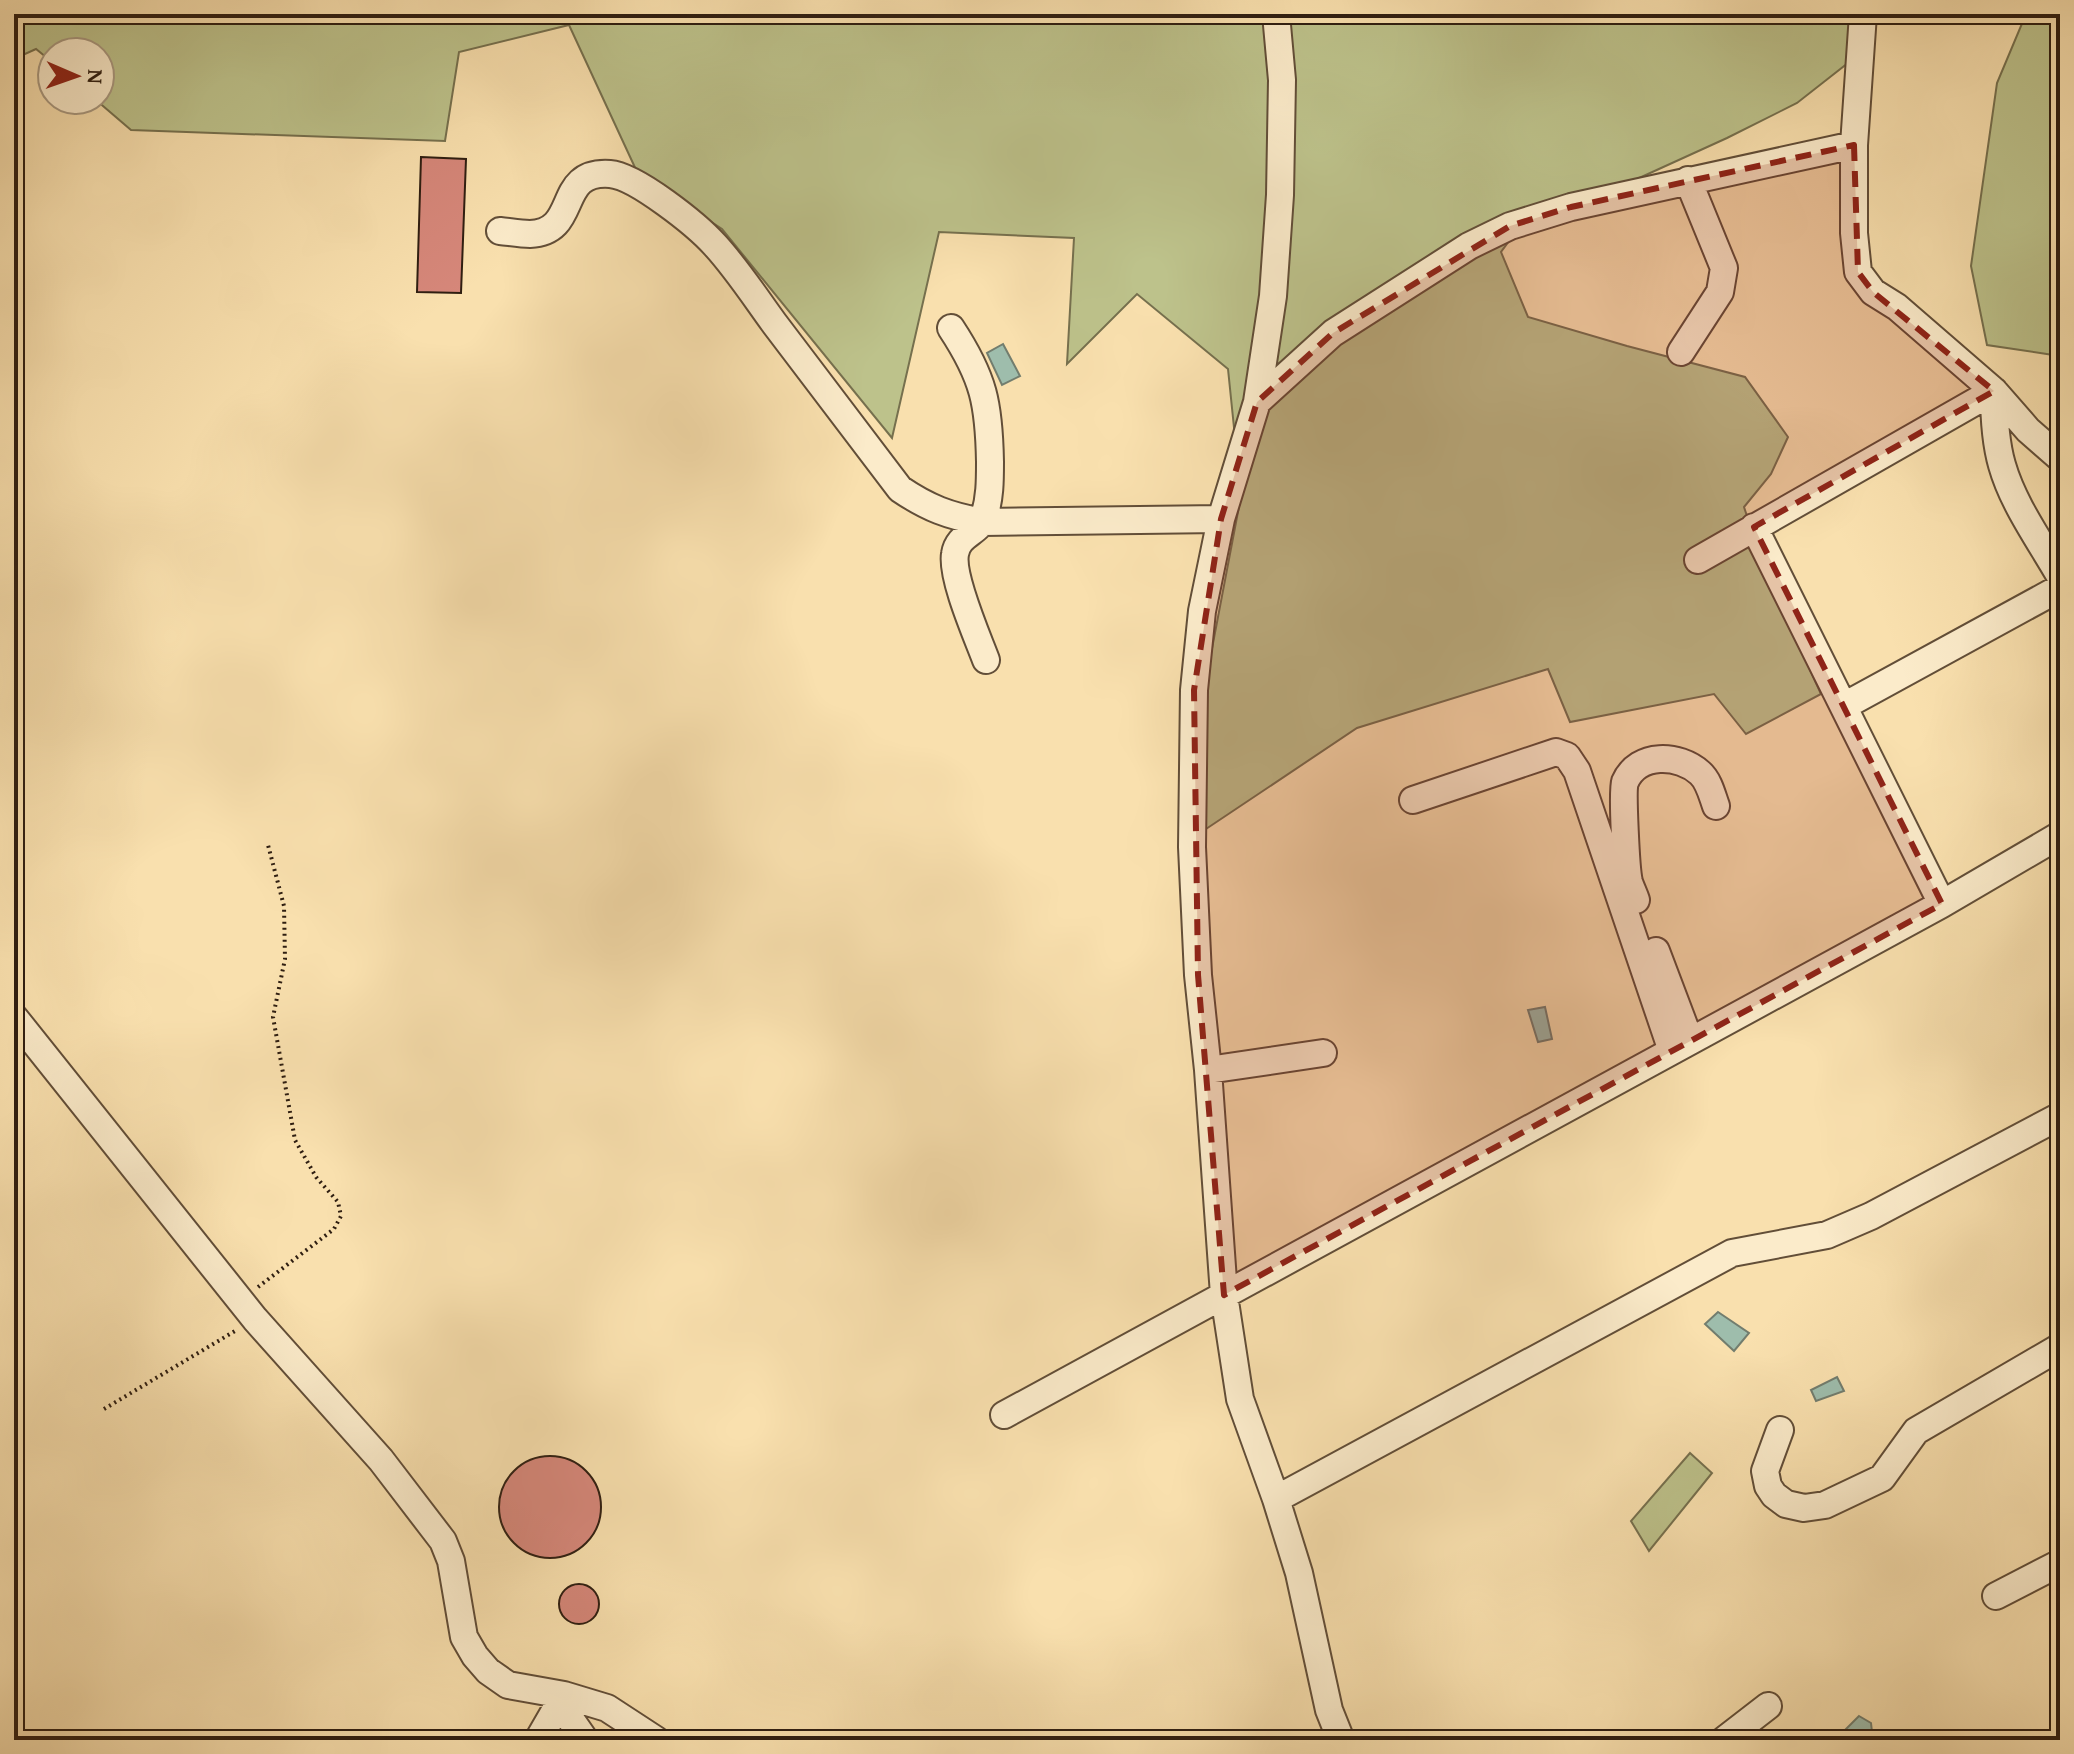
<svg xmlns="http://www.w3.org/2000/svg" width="2074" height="1754" font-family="'Gentium Book Plus',serif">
	<rect width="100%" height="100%" fill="#f9e0ae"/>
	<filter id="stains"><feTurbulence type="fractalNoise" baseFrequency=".0025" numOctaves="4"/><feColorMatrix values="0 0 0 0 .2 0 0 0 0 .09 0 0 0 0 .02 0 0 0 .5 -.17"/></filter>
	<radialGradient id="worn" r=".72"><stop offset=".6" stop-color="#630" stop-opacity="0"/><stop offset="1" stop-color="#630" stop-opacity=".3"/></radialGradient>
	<!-- green -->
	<path fill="#bdc28b" stroke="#76704e" stroke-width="2" d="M14 14H1850L1853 59 1797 103 1727 138 1637 179 1535 206 1501 252 1528 317 1627 346 1745 377 1788 437 1771 474 1744 507 1764 568 1821 694 1746 734 1714 694 1570 722 1548 669 1357 728 1206 829V680L1241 496 1228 369 1137 294 1067 364 1074 238 939 232 892 438 722 229 638 174 569 25 459 52 445 141 131 130 96 100H100V52H52V62L36 49 14 59Z
		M2026 14H2060V356L1987 345 1971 266 1997 83Z
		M1690 1453 1712 1473 1649 1551 1631 1521Z"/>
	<!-- water -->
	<path fill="#9ebdac" stroke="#727d6e" stroke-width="2" d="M1003 344 1020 376 1002 385 987 353Z
		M1545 1007 1552 1039 1538 1042 1528 1010Z
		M1718 1312 1749 1333 1734 1351 1705 1324Z
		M1837 1377 1844 1391 1816 1401 1811 1390Z
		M1859 1716 1871 1723 1872 1732 1865 1740H1835Z"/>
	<!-- building -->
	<path fill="#d6877a" stroke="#2f1e11" stroke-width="2" d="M421 157 466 159 461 293 417 292Z
		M499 1507a51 51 0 1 1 102 0a51 51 0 1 1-102 0Z
		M559 1604a20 20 0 1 1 40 0a20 20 0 1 1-40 0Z"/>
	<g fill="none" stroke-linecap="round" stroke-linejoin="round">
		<!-- minor casing -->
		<g stroke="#624e38" stroke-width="30">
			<path id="minor" d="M1276 14 1282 80 1280 195 1273 296 1257 402 1221 519 1202 611 1194 690 1192 847 1198 975 1208 1070 1224 1295 1240 1399 1276 1499 1299 1573 1329 1710 1341 1740
				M1863 14 1854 145V233L1858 272 1873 292 1897 307 1994 391 2028 430 2060 458
				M500 231C510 232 520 234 530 234 581 232 554 170 610 174 636 176 697 225 715 245 737 269 755 297 774 323 816 378 858 433 900 489 928 508 949 516 983 522L1221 519
				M951 328C984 378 989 404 990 462 990 481 990 498 984 517 979 533 958 534 955 554 951 577 977 636 986 660
				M1681 352 1720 292 1724 268 1688 180
				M1257 402 1333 333 1469 246 1510 226 1571 207 1854 145
				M1754 527 1942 904
				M1698 560 1994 391C1994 416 1995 441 2002 465 2013 504 2040 541 2060 576
				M1844 706 2060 588
				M1413 800 1556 752 1567 756 1577 771 1672 1051
				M1636 900C1634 894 1631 888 1629 882 1626 870 1622 791 1625 782 1638 752 1679 754 1700 773 1709 781 1712 795 1716 806
				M1656 951 1690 1041
				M14 1017 255 1319 381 1460 443 1541 451 1561 464 1637 475 1656 488 1671 508 1685 564 1695 607 1708 656 1740
				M1208 1070 1323 1053
				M1004 1415 1942 904 2060 835
				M1780 1430 1765 1471 1768 1486 1774 1495 1786 1504 1804 1508 1825 1505 1882 1478 1916 1431 2060 1347
				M1276 1499 1732 1253 1827 1235 1871 1216 2060 1116
				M1996 1596 2060 1563
				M560 1704 585 1740
				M538 1740 564 1695
				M1724 1740 1768 1706"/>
		</g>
		<!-- path -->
		<path stroke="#2f1e11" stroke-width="4" stroke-dasharray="2 4" stroke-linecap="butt" d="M258 1287 334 1229 341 1216 338 1202 316 1177 295 1140 273 1017 285 959 284 906 268 845
			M104 1409 235 1331"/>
		<!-- minor -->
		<use href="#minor" stroke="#fbebca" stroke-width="26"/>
	</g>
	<!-- marked area -->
	<path fill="#8f2418" fill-opacity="0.2" stroke="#8f2418" stroke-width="6" stroke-dasharray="16 10" stroke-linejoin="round" d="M1854 145 1858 272 1873 292 1994 391 1754 527 1942 904 1224 1295 1198 975 1194 690 1221 519 1257 402 1333 333 1510 226 1571 207Z"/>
	<!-- margin -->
	<rect width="2074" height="1754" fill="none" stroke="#f9e0ae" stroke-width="48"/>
	<rect x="16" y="16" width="2042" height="1722" fill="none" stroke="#2f1e11" stroke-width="4"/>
	<rect x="24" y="24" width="2026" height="1706" fill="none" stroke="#2f1e11" stroke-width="2"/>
	<!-- north arrow -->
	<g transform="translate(76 76) rotate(92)"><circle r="38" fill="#fbebca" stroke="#a99980" stroke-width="2"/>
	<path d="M0-6L14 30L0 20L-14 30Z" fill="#8f2418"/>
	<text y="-12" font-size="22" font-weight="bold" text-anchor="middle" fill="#2f1e11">N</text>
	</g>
	<rect width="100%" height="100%" filter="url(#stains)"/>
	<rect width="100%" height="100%" fill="url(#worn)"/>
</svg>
